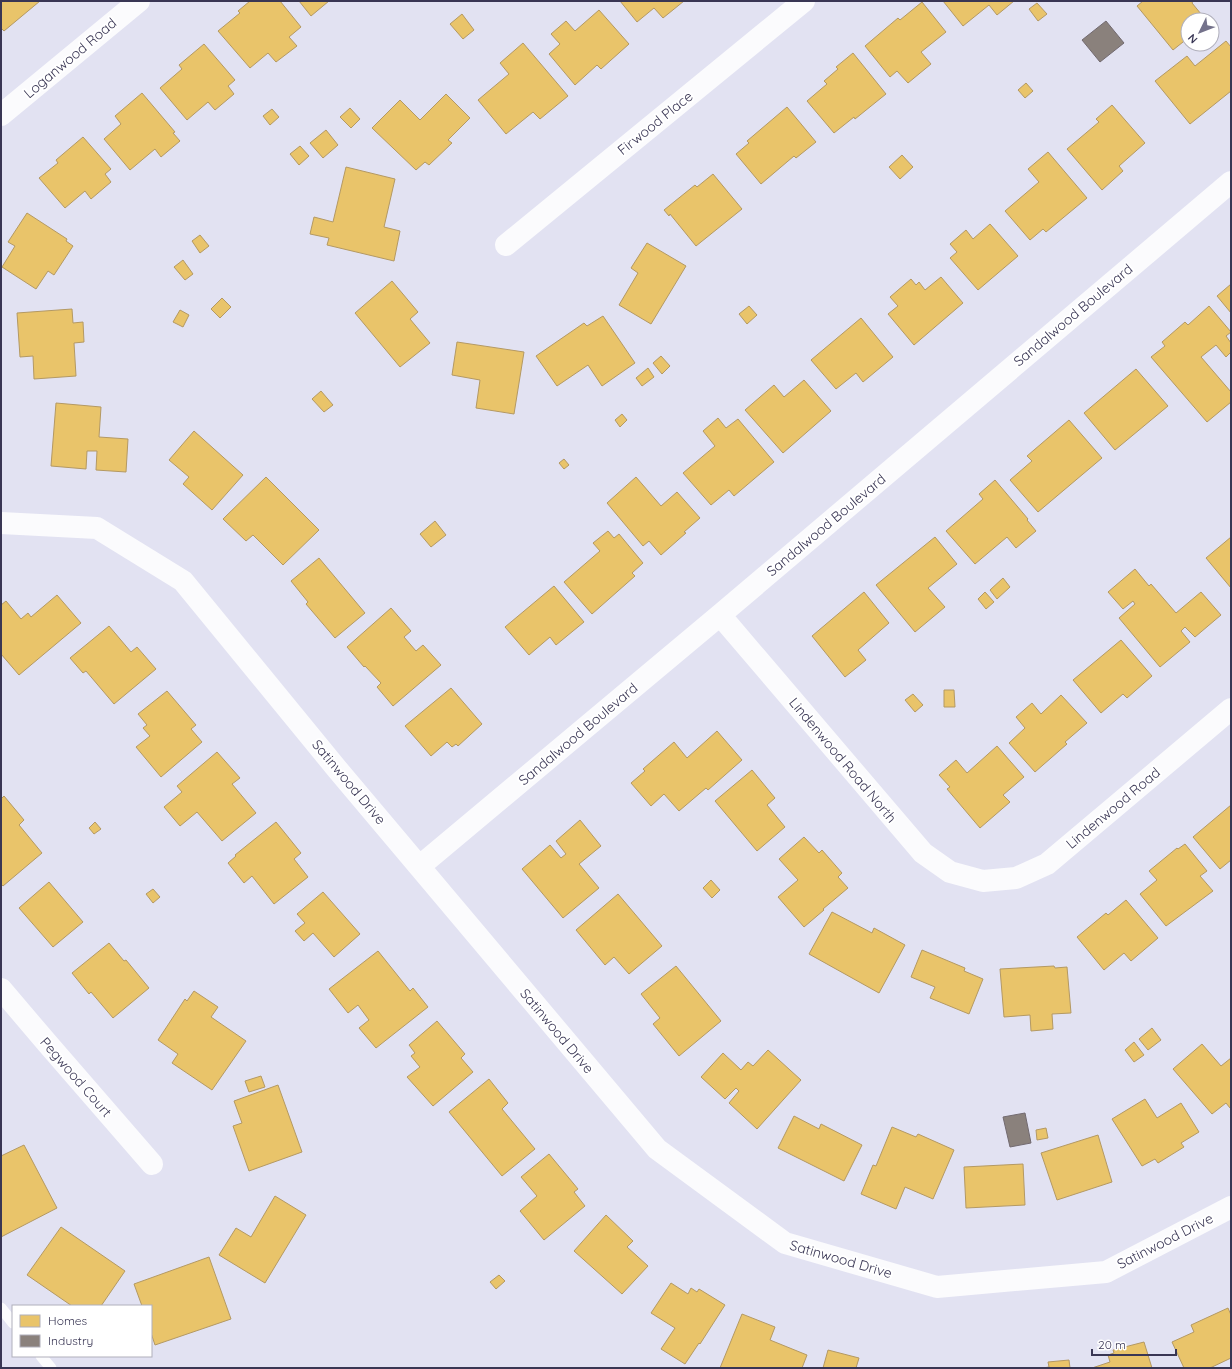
<svg xmlns="http://www.w3.org/2000/svg" width="1232" height="1369" font-family="Quicksand,sans-serif">
	<rect width="100%" height="100%" fill="#e2e2f2"/>
	<!-- homes -->
	<path fill="#e9c46a" stroke="#b49963" d="M1 1H40L4 31 1 28Z
		M250 1H280L301 27 289 37 297 46 276 62 268 53 250 68 218 31 240 13 238 11Z
		M299 1H329L311 16Z
		M620 1H684L663 18 654 8 637 22Z
		M943 1H1014L997 15 989 5 963 26Z
		M1143 1H1193L1192 3 1206 20H1188V38L1173 50 1137 6Z
		M922 2 946 32 921 52 931 64 908 83 897 71 890 77 865 46 898 18 900 20Z
		M1037 3 1047 14 1038 21 1029 9Z
		M599 10 629 44 601 69 597 65 575 85 549 54 560 44 551 34 566 21 575 31Z
		M462 14 474 30 463 39 450 24Z
		M1226 41 1231 47V91L1190 124 1155 81 1187 56 1195 66Z
		M523 43 568 96 540 119 533 112 506 134 478 100 509 74 500 63Z
		M204 44 235 80 228 86 234 94 215 110 208 102 187 120 160 88 182 69 179 65Z
		M853 53 886 94 855 119 854 117 834 133 807 101 827 84 824 81 838 69 836 67Z
		M1026 83 1033 91 1025 98 1018 90Z
		M142 93 175 132 173 133 180 141 161 157 155 149 130 170 104 139 121 124 115 116Z
		M446 94 470 118 448 140 452 143 429 165 425 162 416 170 372 128 400 100 420 120Z
		M1112 105 1145 143 1119 166 1123 171 1102 190 1067 149 1099 122 1096 119Z
		M787 107 816 142 796 158 794 156 761 184 736 154 749 143 747 141Z
		M350 108 360 119 351 128 340 117Z
		M272 109 279 117 270 125 263 116Z
		M326 130 338 145 323 158 310 143Z
		M83 137 111 169 105 174 111 182 91 199 85 191 65 208 39 178 58 163 56 160Z
		M300 146 309 156 299 165 290 154Z
		M1048 152 1087 198 1046 232 1043 229 1030 240 1005 211 1039 182 1028 169Z
		M902 155 913 167 900 179 889 167Z
		M346 167 395 179 384 227 400 231 394 261 327 245 329 238 310 234 314 217 333 222Z
		M713 174 742 209 696 246 670 214 669 216 664 210 695 185 697 187Z
		M27 213 67 239 66 241 73 246 54 275 48 271 36 289 2 267 15 246 8 242Z
		M990 224 1018 256 978 290 950 258 957 252 950 244 966 230 973 239Z
		M200 235 209 246 200 253 192 241Z
		M647 243 686 266 651 324 619 305 638 273 631 268Z
		M183 260 193 274 185 280 174 267Z
		M941 277 963 303 914 345 888 314 898 306 890 297 911 279 916 285 919 282 925 290Z
		M392 281 418 312 410 319 430 343 400 367 355 313Z
		M1231 284V313L1217 296Z
		M222 298 231 307 220 318 211 309Z
		M749 306 757 315 747 324 739 314Z
		M1209 306 1231 332 1226 336 1231 343V352L1226 357 1216 345 1201 357 1231 392V402L1207 422 1151 357 1165 346 1162 342 1185 322 1188 325Z
		M72 309 73 323 83 322 84 342 74 343 76 376 34 379 33 356 20 357 17 313Z
		M180 310 189 315 183 327 173 322Z
		M603 316 635 363 602 386 588 365 557 386 536 356 584 323 587 326Z
		M861 318 893 357 863 382 856 373 836 389 811 360Z
		M457 342 524 352 514 414 476 408 480 380 452 375Z
		M661 356 670 366 662 374 653 363Z
		M648 368 654 377 642 386 636 378Z
		M1136 369 1168 406 1115 450 1084 413Z
		M804 380 831 411 783 453 745 410 774 385 784 397Z
		M321 391 333 405 324 412 312 399Z
		M56 403 101 407 99 437 128 439 126 472 96 470 97 451H87L86 469 51 466Z
		M622 414 627 420 620 427 615 420Z
		M718 418 726 428 738 419 774 462 734 496 729 490 711 505 683 473 715 446 703 431Z
		M1069 420 1102 458 1038 512 1010 480 1032 461 1027 456Z
		M194 431 243 475 212 510 183 484 189 477 169 460Z
		M564 459 569 465 564 469 559 463Z
		M266 477 319 530 283 565 253 535 246 541 223 519Z
		M636 477 661 506 677 492 700 518 684 532 686 533 661 555 649 541 643 546 607 503Z
		M995 480 1028 519 1027 520 1036 531 1016 548 1007 537 975 564 946 531 983 499 979 494Z
		M435 521 446 535 431 547 420 534Z
		M608 531 614 538 619 534 643 563 632 573 635 576 592 614 564 582 600 551 593 543Z
		M935 537 957 564 928 588 945 607 915 632 876 585Z
		M1231 537V588L1206 558Z
		M319 558 365 613 335 638 306 604 308 602 291 581Z
		M1135 569 1149 586 1151 584 1176 613 1201 592 1221 615 1195 637 1185 627 1181 631 1190 642 1160 667 1119 618 1135 604 1133 601 1123 609 1108 592Z
		M1003 578 1010 587 997 599 990 590Z
		M554 586 584 622 556 645 550 637 529 655 505 627Z
		M864 592 889 623 858 650 866 660 845 677 812 636Z
		M985 592 994 602 986 609 978 599Z
		M57 595 81 623 19 675 1 654V605L6 601 21 619 28 613 31 617Z
		M391 608 411 631 404 637 416 651 423 645 441 665 393 706 377 687 381 683 365 666 364 667 347 647Z
		M109 626 131 652 137 647 156 669 114 704 86 671 83 673 70 658Z
		M1121 640 1152 676 1127 698 1123 694 1101 713 1073 680Z
		M451 688 482 724 458 746 456 744 452 747 447 742 431 756 405 726Z
		M944 690H954L955 707H944Z
		M167 691 196 725 191 729 202 742 161 777 136 747 150 736 143 728 147 725 138 714Z
		M913 694 923 705 915 712 905 700Z
		M1061 695 1087 723 1065 742 1067 744 1035 772 1009 743 1025 728 1016 717 1032 703 1041 714Z
		M717 731 742 760 708 790 706 788 679 811 664 794 651 806 631 783 645 771 643 769 674 742 687 758Z
		M997 746 1024 777 1003 795 1010 802 980 828 947 789 950 787 939 775 956 760 967 773Z
		M217 752 240 778 232 784 256 813 222 841 197 812 180 826 164 807 182 792 177 786Z
		M752 770 775 798 767 805 785 827 757 851 715 801Z
		M4 796 24 820 19 825 42 853 3 886 1 884V799Z
		M1231 805V860L1220 869 1193 837Z
		M580 820 601 846 579 864 599 888 563 918 522 869 550 845 561 858 566 854 556 841Z
		M95 822 101 829 94 834 89 828Z
		M276 822 301 853 294 859 308 877 274 904 252 876 244 883 228 863 236 856 235 855Z
		M804 837 819 853 822 850 842 873 838 877 848 888 823 909 824 910 804 927 778 897 798 880 779 859Z
		M1185 844 1207 871 1200 876 1213 891 1166 926 1140 894 1157 880 1149 871 1177 848 1178 849Z
		M711 880 720 890 712 898 703 888Z
		M49 882 83 922 53 947 19 908Z
		M153 889 160 897 153 903 146 894Z
		M323 892 360 934 334 957 313 933 304 941 295 931 305 923 297 914Z
		M618 894 662 946 629 974 614 957 605 965 576 930Z
		M1126 900 1158 938 1131 961 1124 953 1104 970 1077 937 1106 913 1108 915Z
		M832 912 872 933 874 928 905 945 879 993 809 954Z
		M109 943 124 961 126 960 149 988 113 1018 91 992 89 994 72 973Z
		M922 950 965 968 964 971 983 979 969 1014 930 998 935 987 911 977Z
		M378 951 410 991 413 988 428 1007 376 1048 359 1028 369 1020 358 1005 348 1013 329 989Z
		M676 966 721 1021 679 1056 653 1024 660 1018 641 994Z
		M1054 966 1055 968 1067 967 1071 1013 1052 1014 1053 1029 1031 1031 1030 1015 1004 1017 1000 969Z
		M194 991 218 1007 211 1017 246 1041 212 1090 172 1063 178 1054 158 1040 185 999 187 1001Z
		M437 1021 465 1054 461 1058 473 1072 433 1106 407 1077 420 1067 411 1056 415 1053 409 1045Z
		M1152 1028 1161 1040 1148 1050 1139 1039Z
		M1134 1042 1144 1055 1134 1062 1125 1050Z
		M1202 1044 1221 1066 1231 1058V1107L1230 1108 1226 1103 1212 1114 1173 1069Z
		M768 1050 801 1080 757 1129 729 1103 739 1091 736 1088 725 1099 701 1077 723 1053 741 1070 748 1062 753 1066Z
		M261 1076 265 1087 249 1092 245 1081Z
		M489 1079 508 1103 502 1109 535 1149 502 1176 449 1112Z
		M278 1085 302 1152 249 1171 233 1126 242 1123 234 1101Z
		M1145 1099 1157 1118 1181 1103 1199 1132 1181 1143 1184 1147 1158 1163 1155 1159 1142 1166 1112 1119Z
		M794 1116 819 1129 821 1124 862 1145 844 1181 778 1148Z
		M892 1127 916 1137 918 1134 954 1150 933 1199 905 1187 896 1209 861 1194 873 1165 876 1166Z
		M1046 1128 1048 1138 1037 1140 1036 1130Z
		M1098 1135 1112 1182 1057 1200 1041 1153Z
		M24 1145 57 1208 1 1237V1156Z
		M549 1154 578 1189 574 1192 585 1206 544 1240 520 1211 537 1196 521 1177Z
		M1023 1164 1025 1205 966 1208 964 1167Z
		M275 1196 306 1215 265 1283 219 1255 236 1228 251 1237Z
		M606 1215 633 1241 627 1247 648 1266 622 1294 574 1251Z
		M61 1227 125 1271 101 1306H72L27 1275Z
		M209 1257 231 1319 155 1345 151 1333V1306H142L134 1284Z
		M499 1275 505 1281 496 1289 490 1282Z
		M671 1283 688 1294 691 1288 697 1292 699 1289 725 1305 700 1344 699 1343 685 1364 661 1349 675 1328 651 1313Z
		M1228 1308 1231 1315V1358L1210 1368H1184L1172 1342 1194 1332 1191 1325Z
		M742 1314 775 1327 770 1340 807 1355 802 1368H720Z
		M1144 1342 1152 1368H1092L1110 1362 1108 1355 1114 1353 1113 1350Z
		M828 1350 859 1358 856 1368H823Z
		M1069 1360 1070 1368H1043L1049 1367 1048 1362Z"/>
	<!-- industry -->
	<path fill="#8a817c" stroke="#726a70" d="M1106 21 1124 43 1100 62 1082 40Z
		M1025 1113 1031 1143 1010 1147 1003 1117Z"/>
	<g fill="none" stroke-linecap="round" stroke-linejoin="round">
		<!-- lane -->
		<path stroke="#fbfbfd" stroke-width="11" d="M1 1308 13 1323
			M41 1356 51 1368"/>
		<!-- street -->
		<path stroke="#fbfbfd" stroke-width="22" d="M1 115 139 1
			M506 245 804 1
			M1 523 97 528 183 581 337 769 657 1149 785 1243 937 1287 1106 1272 1231 1207
			M720 615 923 853 950 872 983 881 1016 878 1047 864 1231 709
			M420 866 720 615 1231 182
			M1 989 47 1043 152 1164"/>
	</g>
	<g text-anchor="middle" dominant-baseline="central" stroke-width="4" stroke-linejoin="round" paint-order="stroke">
		<!-- street labels -->
		<g font-size="14" fill="#393654" stroke="#fff">
			<text transform="translate(70 58) rotate(-40)">Loganwood Road</text>
			<text transform="translate(655 123) rotate(-39)">Firwood Place</text>
			<text transform="translate(1073 315) rotate(-40)">Sandalwood Boulevard</text>
			<text transform="translate(826 525) rotate(-40)">Sandalwood Boulevard</text>
			<text transform="translate(578 734) rotate(-40)">Sandalwood Boulevard</text>
			<text transform="translate(843 760) rotate(50)">Lindenwood Road North</text>
			<text transform="translate(349 782) rotate(50)">Satinwood Drive</text>
			<text transform="translate(1113 808) rotate(-40)">Lindenwood Road</text>
			<text transform="translate(557 1031) rotate(50)">Satinwood Drive</text>
			<text transform="translate(76 1077) rotate(49)">Pegwood Court</text>
			<text transform="translate(1165 1241) rotate(-27)">Satinwood Drive</text>
			<text transform="translate(841 1259) rotate(16)">Satinwood Drive</text>
		</g>
	</g>
	<!-- border -->
	<rect width="1232" height="1369" fill="none" stroke="#393654" stroke-width="4"/>
	<!-- legend -->
	<rect x="12" y="1305" width="140" height="52" fill="#ffffff" stroke="#b0afbb"/>
	<rect x="20" y="1315" width="20" height="12" fill="#e9c46a" stroke="#b0afbb"/>
	<text x="48" y="1325" font-size="12" fill="#393654">Homes</text>
	<rect x="20" y="1335" width="20" height="12" fill="#8a817c" stroke="#b0afbb"/>
	<text x="48" y="1345" font-size="12" fill="#393654">Industry</text>
	<!-- north arrow -->
	<g transform="translate(1200 32) rotate(227)"><circle r="19" fill="#ffffff" stroke="#b0afbb"/>
	<path d="M0-3L7 15L0 10L-7 15Z" fill="#74728b"/>
	<text y="-6" font-size="11" font-weight="bold" text-anchor="middle" fill="#393654">N</text>
	</g>
	<!-- scale -->
	<path d="M1092 1349v6h84v-6" fill="none" stroke="#393654" stroke-width="2"/>
	<text x="1098" y="1349" font-size="12" fill="#393654" stroke="#ffffff" stroke-width="3" paint-order="stroke">20 m</text>
</svg>
